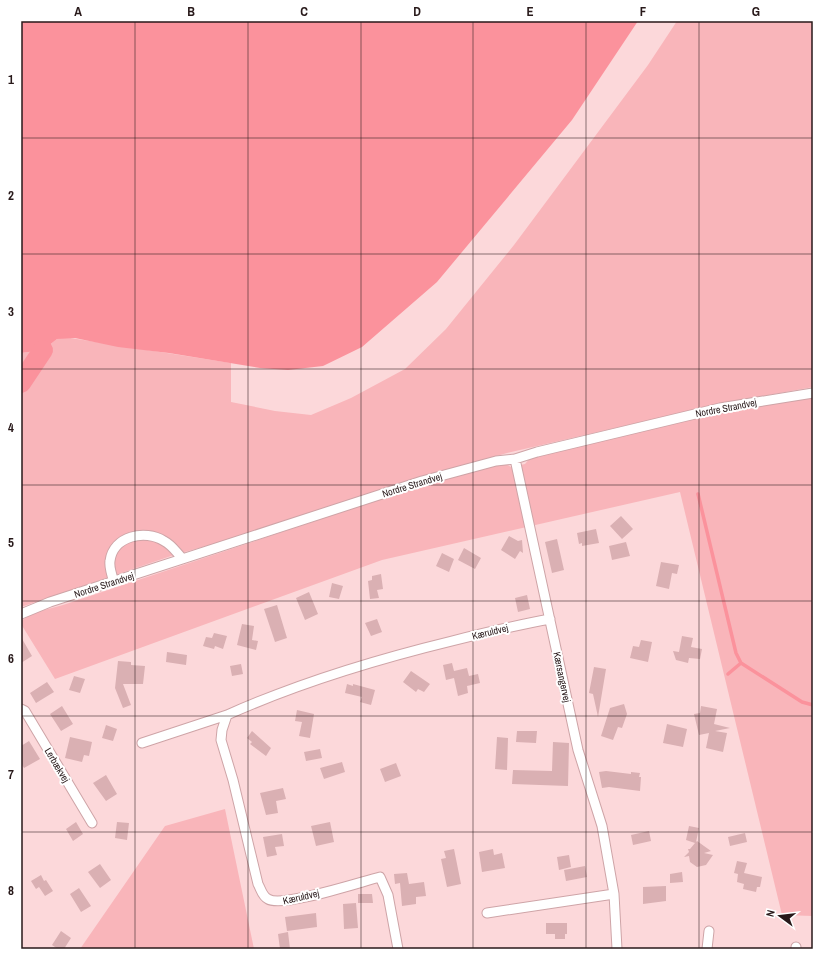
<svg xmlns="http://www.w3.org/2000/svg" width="834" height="970" font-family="'Archivo Narrow',sans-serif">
	<rect width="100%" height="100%" fill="#fcd8da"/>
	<!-- green -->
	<path fill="#f9b5ba" d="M677 21H813V387L719 404 507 453 416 479 249 534 174 555 21 607V353L43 350 57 339 64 337 231 363V402L275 411 311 415 351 398 405 369 446 329 514 245 648 65Z
		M813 396V916L782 915 680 492 382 560 55 679 21 624V621L33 613 63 605 423 485 504 463 511 467 525 464 530 458 720 413Z
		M225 809 254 949H80L165 826Z"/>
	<!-- water -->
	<path fill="#fb929c" d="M21 21H638L572 120 437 282 362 347 323 366 288 370 260 368 169 353 118 347 75 338 57 339 43 350 21 353Z"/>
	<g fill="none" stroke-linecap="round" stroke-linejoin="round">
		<!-- stream -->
		<path stroke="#fb929c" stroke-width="3.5" d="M698 494 736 653 741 663 802 702 813 705
			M728 674 741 663"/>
		<!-- river -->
		<path stroke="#fb929c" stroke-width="20" d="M21 383 43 350"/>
	</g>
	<!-- building -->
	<path fill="#dab0b3" d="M621 516 633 529 622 539 610 526Z
		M596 529 599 543 582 546V543L579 544 577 533Z
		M509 536 518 541 522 540 523 553 520 551 515 559 501 550Z
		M557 539 564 570 552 573 545 542Z
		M626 542 630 556 612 560 609 546Z
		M464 548 481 558 475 569 458 560Z
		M442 553 454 559 449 572 436 566Z
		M661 562 679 565 677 574 672 573 669 589 656 586Z
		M381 574 383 589 377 590 379 598 370 599 368 581 372 580V576Z
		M332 583 343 586 339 599 329 597Z
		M309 592 318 614 305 620 296 598Z
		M527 595 530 609 518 612 515 598Z
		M277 605 287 638 275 642 264 609Z
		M377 619 382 632 371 636 365 623Z
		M242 624 254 626 252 640 258 641 256 650 237 645Z
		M214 633 227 636 223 649 215 646 214 649 203 646 206 637 212 638Z
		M682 636 693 638 691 647 702 649 700 659 689 658 688 663 676 660 673 651 679 652Z
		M21 637 32 656 21 663Z
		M641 640 652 642 648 662 630 658 633 646 639 647Z
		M167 652 187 655 186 665 166 662Z
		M118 661 131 662V665L145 666 143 684H123L131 705 123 708 115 688Z
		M452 663 454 671 467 668 469 676 478 674 480 683 467 686 468 693 458 696 454 678 446 680 443 665Z
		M241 664 243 674 232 676 230 666Z
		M594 667 606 669 598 717 593 694 589 693Z
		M411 671 430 684 424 692 418 689 416 692 403 682Z
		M74 676 85 679 80 693 69 690Z
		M47 682 54 692 36 703 30 693Z
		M347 684 353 686V684L375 690 371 705 360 702 362 697 345 693Z
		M624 704 627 714 622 728 618 727 613 740 601 736 610 708Z
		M62 706 73 724 61 731 50 714Z
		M701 706 717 709 714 724 730 728 715 731 727 733 723 752 706 748 709 733 699 735 694 714 700 713Z
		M297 710 314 714 310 738 299 736 302 722 295 721Z
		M667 724 687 729 683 747 663 743Z
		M106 725 117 729 113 741 102 738Z
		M252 731 271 748 266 756 250 744 252 742 247 738Z
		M517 731H537L536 743 516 742Z
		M70 737 92 742 89 756 84 755 82 762 65 758Z
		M497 737 508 738 507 770 495 769Z
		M29 741 40 759 24 768 21 763V746Z
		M553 742 569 743 568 786 512 784 513 770 552 771Z
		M320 749 322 758 306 761 304 752Z
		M342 762 345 772 324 779 320 768Z
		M396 763 401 776 385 782 380 769Z
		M606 771 631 774V772L640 773 639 777H641L640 791 609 787 602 788 599 772Z
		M106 775 117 794 106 801 93 783Z
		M283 788 286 799 276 801 278 813 266 815 260 793Z
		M76 822 83 834 73 841 66 829Z
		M117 822 129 823 127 840 115 838Z
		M330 822 334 842 316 846 311 826Z
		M689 826 699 828 696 842 697 841 711 851 704 853 713 855 706 865 697 867 690 862 689 856 684 857 689 852 688 849H690L695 843 686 840Z
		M649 831 651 841 633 845 631 835Z
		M745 833 747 842 730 846 728 837Z
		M282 834 284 846 275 847 277 855 267 857 263 837Z
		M454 849 461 884 447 887 441 859 446 858 444 851Z
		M493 849 494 855 502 853 505 868 482 872 479 852Z
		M569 855 571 867 559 870 557 857Z
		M737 861 747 863 744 873 762 877 760 887H757L756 892 743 889 744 884 737 882 738 874 734 873Z
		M100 864 111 880 100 888 88 872Z
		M585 866 587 877 566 881 564 870Z
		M682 872 683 882 670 883V874Z
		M407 873 409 884 424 882 426 896 416 897V904L402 906 400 883 395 884 394 874Z
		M41 875 44 881 46 880 53 891 45 896 39 887 36 889 31 881Z
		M666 886V901L643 904V887Z
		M79 888 91 906 81 912 70 894Z
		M358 894H372L373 903H358Z
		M356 903 358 928 344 929 343 904Z
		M316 913 317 927 287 931 285 917Z
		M546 923H567V934H565V939H555V934H546Z
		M61 931 71 938 64 949H58L52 945Z
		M288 932 290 949H280L278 934Z"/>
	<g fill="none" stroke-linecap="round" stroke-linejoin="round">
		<!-- minor casing -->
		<g stroke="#cea4a7" stroke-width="11">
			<path id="minor" d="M515 459 578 750 602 826 614 894 617 949
				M114 582C112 576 109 567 110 561 113 536 145 529 164 541 172 545 176 552 182 558
				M21 614 50 602 422 481 496 461 515 459 537 452 720 408 813 393
				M21 709 25 711 92 823
				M142 743 227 715
				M487 913 614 894
				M796 947V949
				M398 949 388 895 380 877C360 882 282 908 268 899 262 896 261 889 258 884L233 780 221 740 222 730 227 715C301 682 374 660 452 641 484 633 517 625 550 619
				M707 949 709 931"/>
		</g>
		<!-- minor -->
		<use href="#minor" stroke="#fff" stroke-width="9"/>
	</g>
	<!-- grid -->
	<path fill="none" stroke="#28191a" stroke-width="1" stroke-opacity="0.55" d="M135 21V949M248 21V949M361 21V949M473 21V949M586 21V949M699 21V949M21 138H813M21 254H813M21 369H813M21 485H813M21 601H813M21 716H813M21 832H813"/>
	<g text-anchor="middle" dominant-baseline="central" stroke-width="4" stroke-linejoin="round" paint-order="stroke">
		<!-- street labels -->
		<g font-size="10" fill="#28191a" stroke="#fff">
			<text transform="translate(726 408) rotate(-11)">Nordre Strandvej</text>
			<text transform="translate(412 485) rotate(-17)">Nordre Strandvej</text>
			<text transform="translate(104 585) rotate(-18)">Nordre Strandvej</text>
			<text transform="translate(490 632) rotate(-14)">Kæruldvej</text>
			<text transform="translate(562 677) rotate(78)">Kærsangervej</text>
			<text transform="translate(57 765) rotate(59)">Lerbækvej</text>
			<text transform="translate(301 897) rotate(-13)">Kæruldvej</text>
		</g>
	</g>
	<!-- border -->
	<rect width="834" height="970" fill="none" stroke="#ffffff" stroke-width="44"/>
	<!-- north arrow -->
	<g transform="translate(780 916) rotate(285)" stroke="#ffffff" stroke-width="3" paint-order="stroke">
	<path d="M0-3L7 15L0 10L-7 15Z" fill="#28191a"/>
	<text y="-6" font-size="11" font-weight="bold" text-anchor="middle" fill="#28191a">N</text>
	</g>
	<rect x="22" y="22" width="790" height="926" fill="none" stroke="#28191a" stroke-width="1.5"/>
	<g font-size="13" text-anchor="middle" font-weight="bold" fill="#28191a">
		<text x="78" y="16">A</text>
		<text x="191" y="16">B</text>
		<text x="304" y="16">C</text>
		<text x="417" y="16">D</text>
		<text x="530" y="16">E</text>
		<text x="643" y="16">F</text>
		<text x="756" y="16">G</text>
		<text x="11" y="84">1</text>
		<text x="11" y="200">2</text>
		<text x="11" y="316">3</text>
		<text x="11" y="432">4</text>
		<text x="11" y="547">5</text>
		<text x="11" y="663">6</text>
		<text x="11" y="779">7</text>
		<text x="11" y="895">8</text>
	</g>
</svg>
